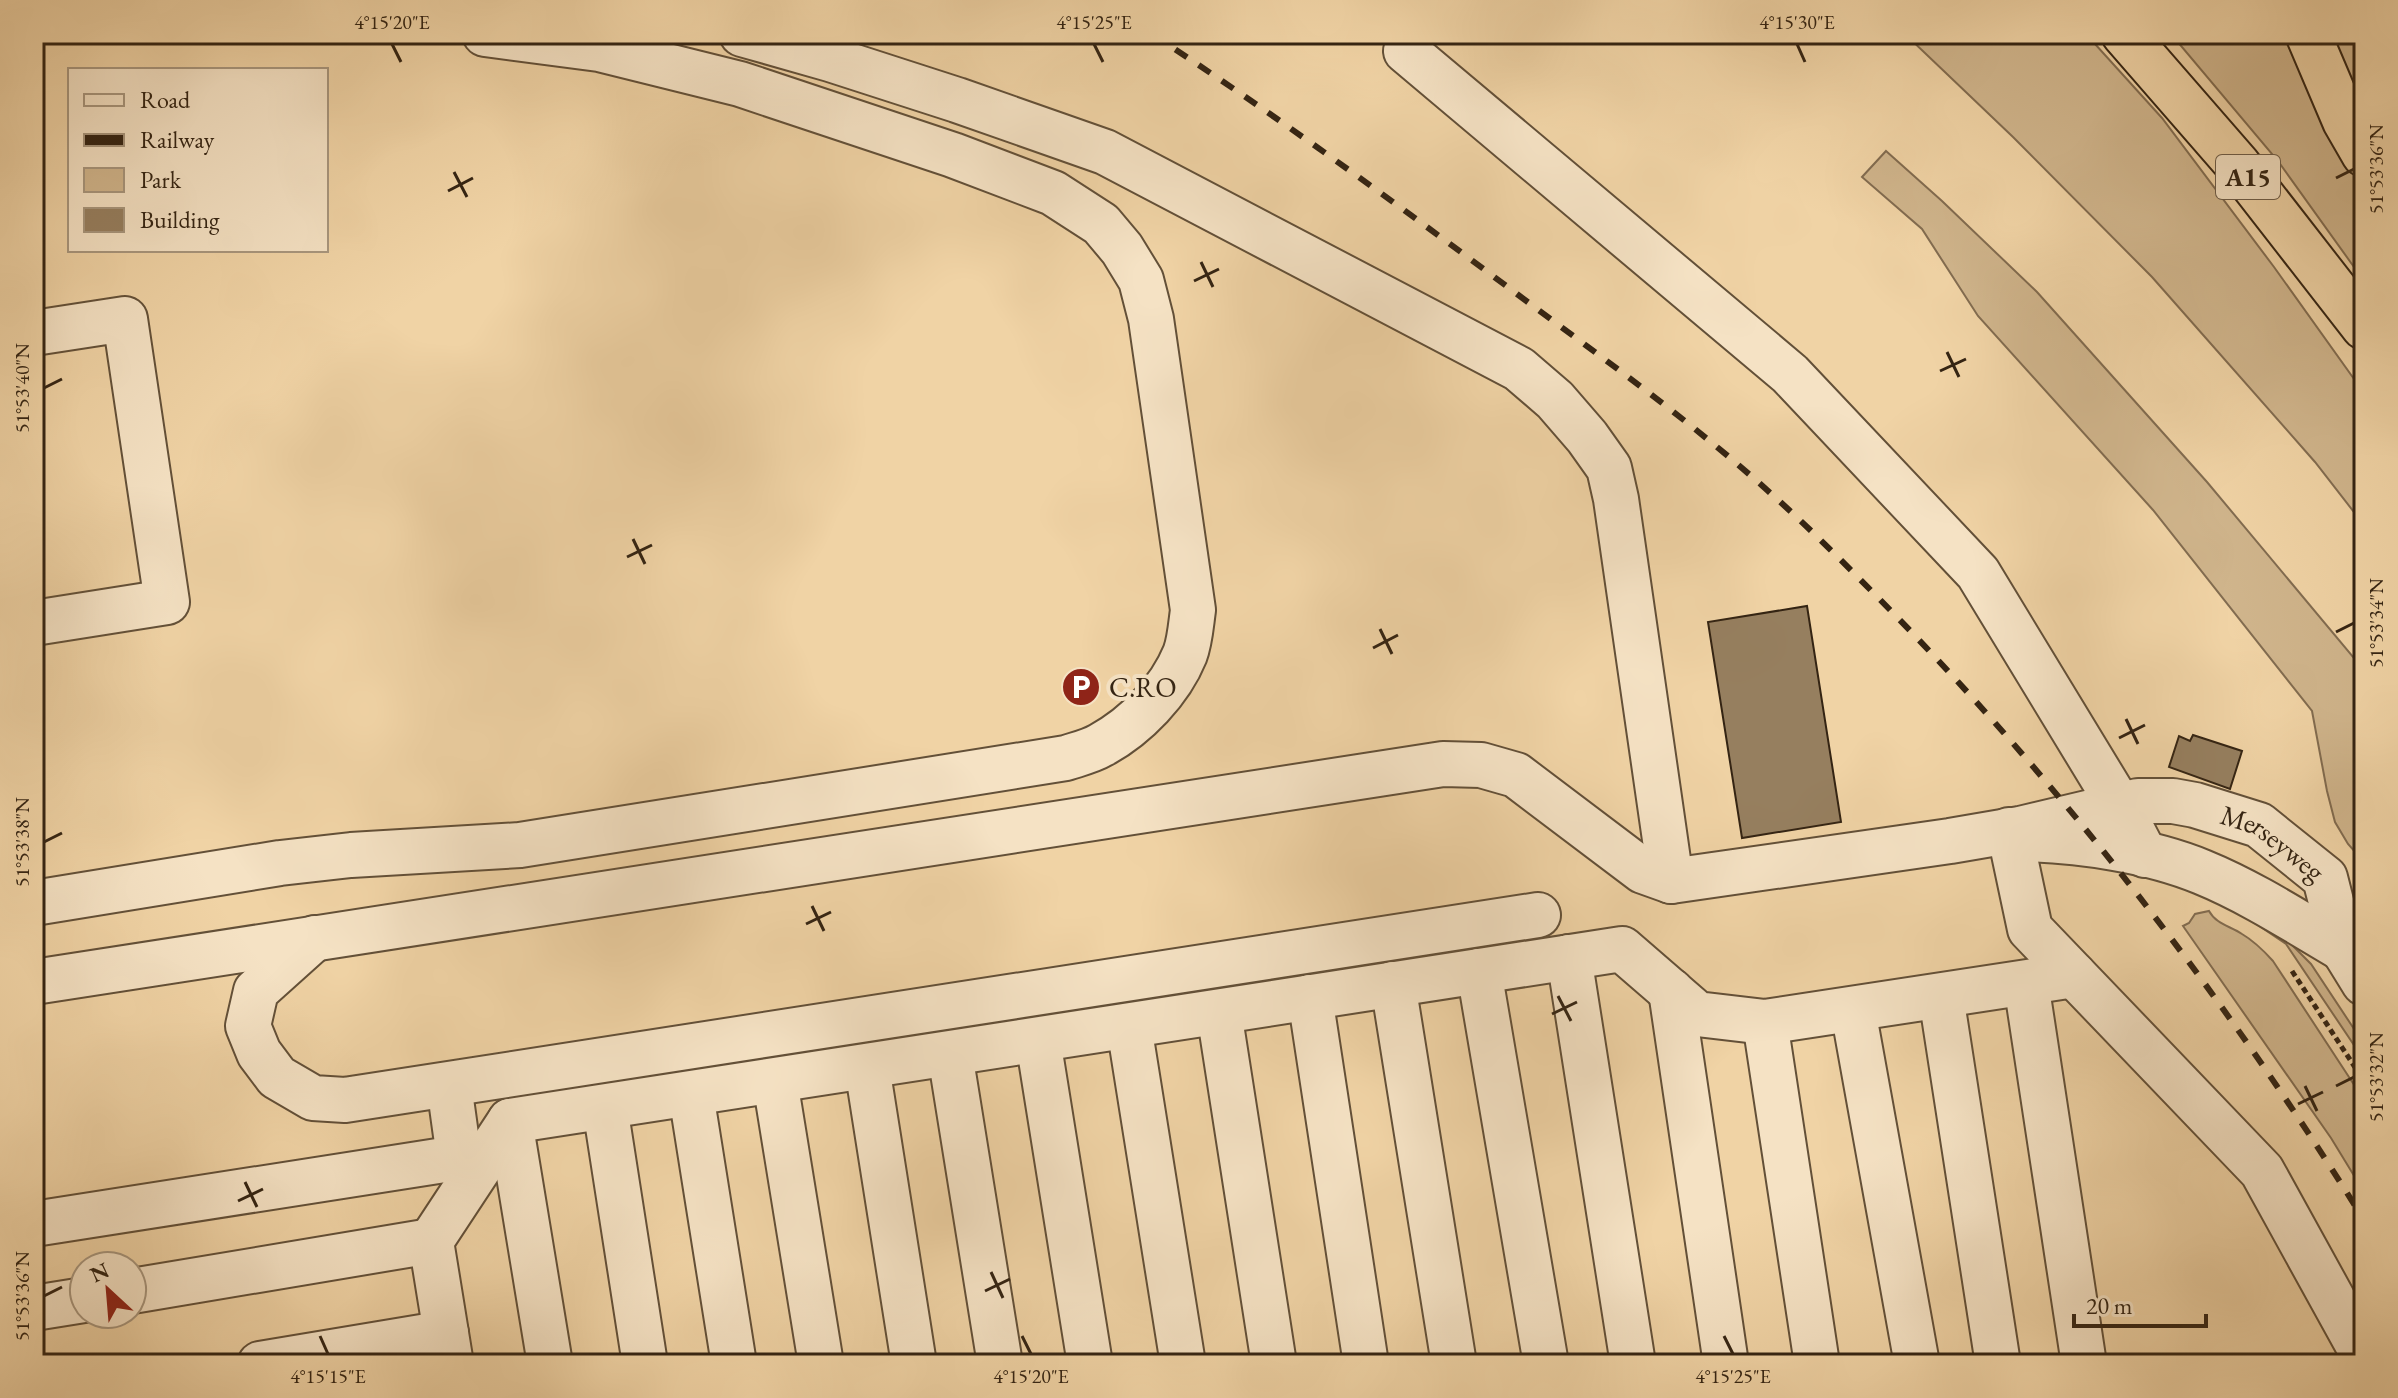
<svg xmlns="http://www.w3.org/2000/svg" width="2398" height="1398" font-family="'EB Garamond',serif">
	<rect width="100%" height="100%" fill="#f0d3a5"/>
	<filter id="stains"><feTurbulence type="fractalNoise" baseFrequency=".0025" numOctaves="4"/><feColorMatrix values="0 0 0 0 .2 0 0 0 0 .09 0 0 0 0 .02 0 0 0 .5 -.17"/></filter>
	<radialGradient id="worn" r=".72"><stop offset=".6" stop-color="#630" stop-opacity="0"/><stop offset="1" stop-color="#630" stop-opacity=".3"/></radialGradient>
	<!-- green -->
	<path fill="#d0b58c" stroke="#826c50" stroke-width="2" d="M1905 34H2086L2162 118 2274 267 2364 393V525L2315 462 2152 277 2013 137Z
		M2171 34H2355L2364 42V281L2278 161Z
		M1886 151 1942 201 2037 292 2207 482 2364 670V862L2348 844 2335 822 2327 791 2312 711 2153 510 1978 316 1922 229 1862 177Z
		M2234 909 2284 937 2311 964 2364 1044V1060L2286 944Z
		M2209 911C2216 924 2230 926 2242 934 2254 941 2264 951 2273 961L2364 1100V1192L2331 1138 2183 926 2189 923 2195 914Z"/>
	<!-- building -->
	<path fill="#967f5f" stroke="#342413" stroke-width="2" d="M1807 606 1841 822 1742 838 1708 622Z
		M2193 735 2242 751 2230 789 2169 767 2179 736 2190 741Z"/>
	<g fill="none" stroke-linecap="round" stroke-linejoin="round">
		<!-- minor casing -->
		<g stroke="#635038" stroke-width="48">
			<g id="minor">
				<path d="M742 34 830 59 957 100 1105 152 1519 369 1555 400 1587 437 1609 468 1616 499 1671 881"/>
				<path d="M1406 51 1790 374 1978 573 2119 805 2145 855"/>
				<path d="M34 333 125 319 167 602 34 623"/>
				<path d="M2009 830 2030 929 2262 1171 2364 1356"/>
				<path d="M2025 839C2081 841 2149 850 2202 872 2251 892 2297 922 2343 949"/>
				<path d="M34 903 280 863 351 855 520 845 1066 758C1078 754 1091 751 1101 745 1136 726 1170 691 1185 654 1190 641 1191 624 1193 610L1151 319 1141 280 1122 249 1101 224 1053 193 953 155 740 84 599 49 485 34"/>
				<path d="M315 938 256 991 248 1026 259 1053 277 1077 313 1098 345 1100 1538 915"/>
				<path d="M1569 957 1633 1364"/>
				<path d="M1479 971 1546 1364"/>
				<path id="s1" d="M34 982 1443 764 1481 765 1516 775 1643 871 1671 881 1950 841 2020 829 2138 801H2173L2195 805 2259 825 2325 878 2343 949 2364 983"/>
				<path d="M2026 983 2084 1364"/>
				<path d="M1393 984 1454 1364"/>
				<path d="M1671 991 1726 1364"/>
				<path d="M1941 996 1998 1364"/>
				<path d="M1310 997 1366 1364"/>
				<path d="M1853 1010 1917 1364"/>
				<path d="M1219 1012 1274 1364"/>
				<path d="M1765 1022 1817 1364"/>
				<path d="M1129 1026 1183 1364"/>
				<path d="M1038 1040 1090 1364"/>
				<path d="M950 1054 1000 1364"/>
				<path d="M867 1067 914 1364"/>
				<path d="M775 1081 821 1364"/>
				<path d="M449 1085 459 1157"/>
				<path d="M691 1094 734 1364"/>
				<path d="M605 1107 645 1364"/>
				<path d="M510 1121 550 1364"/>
				<path d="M34 1224 489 1153"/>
				<path d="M132 1291 431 1241"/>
				<path d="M34 1308 84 1300"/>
				<path d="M260 1364 446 1333"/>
				<path d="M451 1364 431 1241 510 1121 1622 949 1697 1014 1765 1022 2074 975"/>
			</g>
		</g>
		<!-- highway casing -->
		<g stroke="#342413" stroke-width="48">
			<path id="highway" d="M2124 34 2238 165 2364 327
				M2308 34 2345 121 2364 154"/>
		</g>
		<!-- path -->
		<path stroke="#342413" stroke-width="5" stroke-dasharray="6 4" stroke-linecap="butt" d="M2292 971 2364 1081"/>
		<!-- minor -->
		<use href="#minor" stroke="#f5e2c4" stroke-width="44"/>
		<!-- highway -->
		<use href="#highway" stroke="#f0d3a5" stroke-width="44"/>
		<!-- rail -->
		<path stroke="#342413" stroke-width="6" stroke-dasharray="14 14" stroke-linecap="butt" d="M1152 34C1277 116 1397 204 1517 294 1601 357 1688 419 1767 490 1812 530 1854 573 1896 616 2074 800 2229 1003 2364 1220"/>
	</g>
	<!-- ticks -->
	<path fill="none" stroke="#342413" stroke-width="3" d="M392 44 401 62M1094 44 1103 62M1797 44 1805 62M454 172 467 197M2336 178 2354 169M448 191 473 178M1201 262 1213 287M1194 281 1219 269M1947 352 1959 377M1940 371 1966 359M44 388 62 379M633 539 645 564M627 557 652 545M1380 629 1392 654M2336 632 2354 623M1373 648 1398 635M2126 719 2138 744M2119 738 2145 725M44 842 62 833M812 906 824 931M806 924 831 912M1558 996 1571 1021M1552 1014 1577 1002M2305 1086 2317 1111M2336 1086 2354 1077M2298 1104 2323 1092M245 1182 257 1207M238 1201 263 1189M991 1272 1003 1298M985 1291 1010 1279M44 1296 62 1287M320 1336 328 1354M1022 1336 1031 1354M1724 1336 1733 1354"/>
	<!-- icons -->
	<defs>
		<g id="parking-disc" transform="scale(2)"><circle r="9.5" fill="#8f2418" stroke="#f5e2c4"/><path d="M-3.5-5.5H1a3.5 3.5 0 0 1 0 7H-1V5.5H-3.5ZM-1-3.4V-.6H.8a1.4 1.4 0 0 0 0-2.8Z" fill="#fff"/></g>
	</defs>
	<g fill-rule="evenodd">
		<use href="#parking-disc" x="1081" y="687"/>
	</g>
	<g text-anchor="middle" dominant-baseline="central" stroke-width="8" stroke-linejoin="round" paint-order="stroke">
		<!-- shield labels -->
		<rect fill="#f5e2c4" stroke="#6e5d48" stroke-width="2" x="2216" y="155" width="64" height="44" rx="6"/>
		<g font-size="26" font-weight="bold" fill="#342413">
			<text x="2248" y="177">A15</text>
		</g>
		<!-- poi labels -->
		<g font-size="28" fill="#342413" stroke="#f5e2c4" text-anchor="start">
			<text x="1109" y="687">C.RO</text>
		</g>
		<!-- street labels -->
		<g font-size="28" fill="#342413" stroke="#f5e2c4">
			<text stroke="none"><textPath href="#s1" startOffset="2308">Merseyweg</textPath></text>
		</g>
	</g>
	<!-- margin -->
	<rect width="2398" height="1398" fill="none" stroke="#f0d3a5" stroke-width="88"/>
	<!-- legend -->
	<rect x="68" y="68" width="260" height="184" fill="#f5e2c4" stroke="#a8967d" stroke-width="2"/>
	<rect x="84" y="94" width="40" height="12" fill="#f5e2c4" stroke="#a8967d" stroke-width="2"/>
	<text x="140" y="108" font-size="24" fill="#342413">Road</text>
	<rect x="84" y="134" width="40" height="12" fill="#342413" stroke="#a8967d" stroke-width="2"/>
	<text x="140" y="148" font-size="24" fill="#342413">Railway</text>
	<rect x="84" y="168" width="40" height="24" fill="#d0b58c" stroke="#a8967d" stroke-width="2"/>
	<text x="140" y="188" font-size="24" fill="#342413">Park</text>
	<rect x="84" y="208" width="40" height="24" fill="#967f5f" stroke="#a8967d" stroke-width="2"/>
	<text x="140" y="228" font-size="24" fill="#342413">Building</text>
	<!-- north arrow -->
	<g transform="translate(108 1290) rotate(334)"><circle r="38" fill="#f5e2c4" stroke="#a8967d" stroke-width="2"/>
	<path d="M0-6L14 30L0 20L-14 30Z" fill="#8f2418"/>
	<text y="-12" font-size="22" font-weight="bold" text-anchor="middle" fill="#342413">N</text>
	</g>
	<!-- scale -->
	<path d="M2074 1314v12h132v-12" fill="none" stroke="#342413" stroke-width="4"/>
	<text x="2086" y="1314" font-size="24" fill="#342413" stroke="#f5e2c4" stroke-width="6" paint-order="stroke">20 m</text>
	<rect x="44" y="44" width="2310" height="1310" fill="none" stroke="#342413" stroke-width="3"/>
	<g font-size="20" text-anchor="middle" fill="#342413">
		<text x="392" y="29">4°15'20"E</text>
		<text x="1094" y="29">4°15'25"E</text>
		<text x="1797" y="29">4°15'30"E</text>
		<text transform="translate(2376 169) rotate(-90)" y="7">51°53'36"N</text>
		<text transform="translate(22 388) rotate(-90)" y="7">51°53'40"N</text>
		<text transform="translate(2376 623) rotate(-90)" y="7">51°53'34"N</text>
		<text transform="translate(22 842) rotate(-90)" y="7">51°53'38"N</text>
		<text transform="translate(2376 1077) rotate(-90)" y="7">51°53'32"N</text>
		<text transform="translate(22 1296) rotate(-90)" y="7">51°53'36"N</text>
		<text x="328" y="1383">4°15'15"E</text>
		<text x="1031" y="1383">4°15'20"E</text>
		<text x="1733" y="1383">4°15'25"E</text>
	</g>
	<rect width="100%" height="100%" filter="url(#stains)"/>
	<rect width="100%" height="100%" fill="url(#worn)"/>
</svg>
